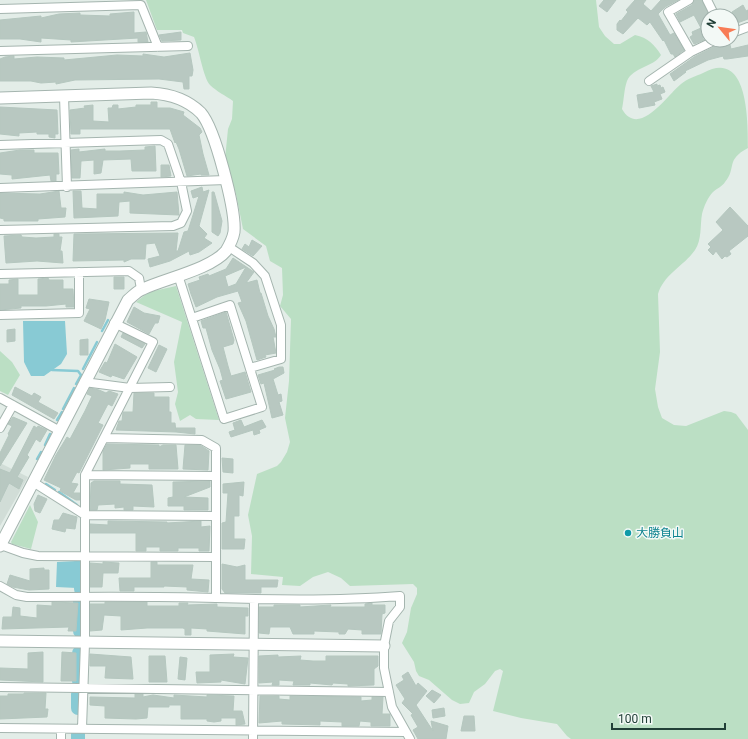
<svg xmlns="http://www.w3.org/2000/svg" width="748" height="739" font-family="Roboto,'Noto Sans JP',sans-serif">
	<rect width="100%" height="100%" fill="#e3ede8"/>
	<!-- built -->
	<path fill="#d1ddd7" d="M0 463 28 477 0 526Z"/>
	<!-- green -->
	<path fill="#bbdfc4" d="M146 0H596L599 27 605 36 614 44H620L635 35C648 38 654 44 661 55 654 67 633 67 627 81 624 89 624 100 622 109 639 139 668 94 681 84 687 79 696 76 703 73 748 48 748 119 748 148 725 160 737 168 725 182 722 187 717 188 713 192 708 197 704 206 702 214 700 225 702 240 695 250 684 266 664 274 658 294L660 352 655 389 658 407 662 418 674 425 686 426 724 411 731 412 736 414 748 430V739H571L567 736 557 724 521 718 493 711 503 671 500 669 495 671 485 684 474 692 469 703 460 704 452 700 429 680 419 676 416 671 414 662 402 643 407 632 411 608 417 594V588L413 584 350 586 341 578 328 572 313 577 300 586 282 585 283 577 251 574 252 536 248 515 257 474 277 466 281 462 287 452 290 442 285 418 289 381 291 319 280 306 283 295 282 268 270 261 266 246 243 229 236 194 225 159 228 129 232 119 233 101C226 96 216 91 210 85 203 77 199 49 194 37L183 33 182 30H157Z
		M176 286 219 420 196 419 190 415 180 421 175 404 178 392 174 362 182 322 136 302 149 292Z
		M0 351 12 362 20 375 8 395 0 391Z
		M30 505 38 522 31 549 12 544 11 542Z"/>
	<!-- water -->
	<path fill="#88cad4" d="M23 321H65L67 354 61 364 44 376H31L24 362Z
		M76 561 77 588 56 587 57 562Z"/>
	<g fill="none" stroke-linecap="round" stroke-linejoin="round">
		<!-- stream -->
		<path stroke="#88cad4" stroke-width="2.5" d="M102 331 108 320
			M83 369 97 342
			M52 370 78 371 81 375 76 384
			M63 409 74 388
			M57 420 62 412
			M45 445 50 434
			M37 459 41 452
			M46 484 55 490
			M59 492 77 505"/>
		<!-- river -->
		<path stroke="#88cad4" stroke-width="14" d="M81 589V564
			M80 617V602
			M80 622V631
			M79 668V653
			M78 672 79 681
			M78 708V694
			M78 739V734"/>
	</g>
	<!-- building -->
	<path fill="#b8c8c1" stroke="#b5c7bf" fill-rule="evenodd" d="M604 0H616L607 12 599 6Z
		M635 0H646L643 4 651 11 661 0H678L665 7 658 14 670 35 674 33 684 50 675 57 673 54H671L664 40 663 41 650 22 647 25 638 18 623 34 617 30V24L620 20 621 21 628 12 626 10Z
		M694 0H702L709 16 708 34 702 37 704 40 694 44 690 37 693 35 692 32 701 28 694 15 680 22 676 14 692 5Z
		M743 5 746 11 748 10V19L732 25V12Z
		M134 12V33L146 32 148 42H138V38L71 42V40L41 38V42L20 39H0V20L41 16V18L59 14 80 13V15L110 16V14Z
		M181 32V40L162 41 159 35Z
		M729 41 731 49 748 45V56L727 59H724L723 56 708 60 685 71 686 72 674 81 670 74 694 57 720 44Z
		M190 53 193 70 192 76H189V89H184L183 82 159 79 75 80 56 84V82L41 83 31 81H0V59L5 57 14 56V59L37 57 64 58V60L117 55 143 56V54L164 57Z
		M657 84V86L660 85 661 88 663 87 665 92 660 94 662 99 654 102 655 105 639 108 637 95 654 92 651 86Z
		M151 102H157V108H170L184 112 183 115 200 128 202 132 199 135 203 154 209 175H201V174L187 176 179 149 176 142 175 143 170 129H80V134H71L70 110 85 108 84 106 93 105V121L109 122 108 108H112L113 105H118V109L136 107V105H151Z
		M0 107 57 110 58 134H55V138L49 137V134H37V132L19 133V136L0 134Z
		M155 146 156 171H132L131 159 103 160 101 173 94 174V160L81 161 80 178H72L71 150 79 149V152L105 149V151H120L145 150V147Z
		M20 150H34V153H58L59 174H56V181H51L50 175 12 179V175L0 174V153Z
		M161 165H169L171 176 161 177Z
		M202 187 203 192 209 190 199 226 207 234 204 238 212 243 199 252 190 255 189 251 170 261 150 267 148 259 160 256 155 243 146 244 145 259H131L124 262V260L73 261 74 234 178 233 176 251H178L184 232 188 231 199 196 193 198 191 191Z
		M59 191 61 208H66L65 217 38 219V221H4V219L0 218V193L40 194Z
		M73 191H81L82 208 97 209V194H124V192L143 195 177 192 179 215 130 213V201L119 202 118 216 74 218Z
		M212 192H214L222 221 220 233 218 236 212 232Z
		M730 207 748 226V236L729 251 731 254 727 257 725 256 722 259 716 251 713 255 708 250 711 247 708 244 723 230 716 222Z
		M54 234H59V237H62L60 251H62L63 263 37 261 6 263 4 236 21 235 22 237 36 238 54 237Z
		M252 240 262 246 253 256 242 249 245 244 249 247Z
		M233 258 254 272 246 283 257 280 260 293H261L268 316 274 329 276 337H273L276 353 265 355 266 357 257 360 246 321 238 303 242 302 238 291 217 297 196 307 191 294 188 284 200 280 199 277 208 274 209 276 226 269ZM246 267 236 284 228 287 225 276Z
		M114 277H124V289H114Z
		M48 278 49 280H63V289H73L74 307H66V304L46 306H21V308L0 310V284H9V280L18 279V295H38V279Z
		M89 299 109 302 105 320 101 329 84 321 90 309 86 308Z
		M134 307 144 313 160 316 158 323H155L149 334 127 322Z
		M226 312 234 340 233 344 223 347 228 366 231 376 245 372 251 392 226 399 220 381 223 380 220 369 212 350 206 328H203L201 321Z
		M15 329V341L7 342V330Z
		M123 333 145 344 142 348 121 337Z
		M88 339V355H80V340Z
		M115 344 137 357 124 379 112 375 111 377 99 372 105 362 107 363Z
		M159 345 167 349 156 372 148 368Z
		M279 367H283L284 373 273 379 278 395 281 394 282 401 279 402 283 415 272 418 264 383 261 384 258 375 275 370 274 369Z
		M15 387 32 396 34 393 41 397 38 402 58 413 54 419 12 395Z
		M90 388 99 390 106 393 109 391 118 394 112 406 108 404 98 423 103 425 79 473 77 472 71 483 78 484 73 493H80V500H76L60 491 61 488 44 480 56 455 67 437 70 439 85 411 92 396 87 394Z
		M134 393H154V397H169V412H171V423H175L176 432 116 430 119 421H122L123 412H133Z
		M13 417 27 423 0 466V453L9 435 8 434 12 426 8 424Z
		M241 420 244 427 262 420 266 427 259 430 260 433 254 435 253 430 231 437 229 432 235 430 233 423Z
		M34 426 37 428 38 426 47 430 40 442 36 439 27 455 29 457 17 477 23 480 19 489 9 483 0 502V469L10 473Z
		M176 428H195V434L176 432Z
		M107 444 159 445V447L163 445H176L178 469H149V464H130V468L103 470V451Z
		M185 445H200L209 451 208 470 183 469Z
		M222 458 233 459V473L223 472Z
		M94 481H120V484L152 485 154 507 133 506V510H124V507L115 508V504L98 505 97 510H90L91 483Z
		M210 481V487L184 497 208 498V510H184V506H168V498L173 497V482Z
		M244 482 243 496 239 495V516H234V539H245L244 549H222V523L226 522 228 493H223V484Z
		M38 495 47 499 40 513 35 511 34 504Z
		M63 513 77 517 75 529 66 528 65 532 52 529 54 520H59Z
		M108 521 167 522V523L201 521V527L210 526 209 551H199V548H178V551H160V547H146V551H136V533H90V524L108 525Z
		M103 562 119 563 118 573H103L102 587H90V563L103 564Z
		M151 562H157V565H193L191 579 209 580 208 592 187 590V587L164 586V587H134V591H120L119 578H151Z
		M222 564 237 567 245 565V580H278L277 587H261V593H225L222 589Z
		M44 568V570H49V589L29 590 13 587 7 584 10 575 30 581V569Z
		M52 602 78 603 76 631H68L69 627 2 629 3 617H12L13 607 20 608V616L37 618V605L52 606Z
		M105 602H147V606H179V603H188L187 605 217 604V607L248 608V616H245V634L207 631V629L191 628V635H185V629L183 628H147L121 630V616L104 615 102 630 90 631V604H105Z
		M372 603V605H385V613L382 614 381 634H362V630L348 629 345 634H339V632L314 631V634H293L290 627H270L269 634 259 633V607H274V605H300V607L331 605 330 607H365V604Z
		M43 652V682L0 680V668L28 669V653Z
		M62 652 76 653V681H61Z
		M90 654 131 657 133 679 105 678 106 666H90Z
		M234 654 233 657 248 658 245 684 221 680V682L197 683 196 672H210V655Z
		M278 655V657L301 656 300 660 313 661H326V656H378V666L374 669V685L348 686V684L333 683 332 685 310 683V685H293L294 681 279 680V685H272L273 682 259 683V656Z
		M149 656H165L167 682H149Z
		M180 657 187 658 185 680 178 679Z
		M408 672 416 686 418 683 427 691 416 705 433 731 431 721 448 726 446 739H418L413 730 418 727 411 715 413 714 402 703 405 699 396 685 404 680 402 676Z
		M432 690 441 695 434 703 426 696Z
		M24 693H46L45 709H48L47 717 0 719V696H8V694H24Z
		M135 694H143V697L153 695 174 698V695L207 697V695L234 696 233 711H242L245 724 236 725V718H221V721L214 722 207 721V719H181V705H169V707H148L147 718 136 719 105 718V706L90 705V697L135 698Z
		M260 696H279V699L290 700V696L361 697V701L372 700V697H383L382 714H390V726H371V722L360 721 359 726H342V722L320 721V725L282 724V721L259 723Z
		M444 708 445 716 433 718 432 710Z
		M464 716H474L475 731H461Z"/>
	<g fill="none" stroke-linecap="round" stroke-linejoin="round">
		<!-- minor casing -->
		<g stroke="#a5b5af" stroke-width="10">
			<path id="minor" d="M689 0 668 12 691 52
				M707 0 715 16
				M0 9 141 5 158 47
				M732 33 748 27
				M0 51 188 46
				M649 81 691 52 716 40
				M64 96 67 187
				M0 145 161 140 168 144 181 182 187 211 181 223 173 226 0 230
				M0 188 226 180
				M229 247 253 263 265 276 281 325V359L250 368
				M0 274 129 271 139 278 141 289
				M178 275 224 419 262 407 230 305 192 318
				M0 315 79 313V272
				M84 382 130 388 170 387
				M0 398 60 431
				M0 428 13 405
				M104 438 202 440 216 448V598
				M85 475 215 476
				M33 482 85 515 214 516
				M1 545 23 553 38 556 215 557
				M0 586 16 595 27 597C90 597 153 596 216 598 277 600 339 601 400 596V607L389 621 384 646V668L392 707 410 739
				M0 687 389 692
				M0 728 406 732
				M82 728 85 643V475L153 342 114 323
				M61 739V729
				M253 739 254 600"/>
		</g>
		<!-- tertiary casing -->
		<g stroke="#a5b5af" stroke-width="13">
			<path id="tertiary" d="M0 98 151 93C170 94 187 99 201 113 215 129 236 210 234 232 233 238 229 246 226 251 211 269 164 279 143 289 137 291 133 296 128 300L0 546
				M0 641 384 646"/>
		</g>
		<!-- minor -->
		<use href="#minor" stroke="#fff" stroke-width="8"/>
		<!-- tertiary -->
		<use href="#tertiary" stroke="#fff" stroke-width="11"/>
	</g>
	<!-- markers -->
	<circle fill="#0f9aa8" stroke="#f3f9f6" stroke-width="1.5" cx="628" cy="533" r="4"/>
	<g text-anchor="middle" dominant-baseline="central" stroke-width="3" stroke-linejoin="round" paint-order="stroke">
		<!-- culture labels -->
		<g font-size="12" fill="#0d838f" stroke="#f3f9f6" text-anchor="start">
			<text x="636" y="533">大勝負山</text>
		</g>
	</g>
	<!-- north arrow -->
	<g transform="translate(720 28) rotate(299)"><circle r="19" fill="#f3f9f6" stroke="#9fafaa"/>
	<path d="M0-3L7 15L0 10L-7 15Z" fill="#f87c56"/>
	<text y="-6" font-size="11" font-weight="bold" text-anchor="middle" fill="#213f37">N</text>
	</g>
	<!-- scale -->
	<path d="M612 723v6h113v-6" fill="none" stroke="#213f37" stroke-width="2"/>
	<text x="618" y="723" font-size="12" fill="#213f37" stroke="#f3f9f6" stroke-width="3" paint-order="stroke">100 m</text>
</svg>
